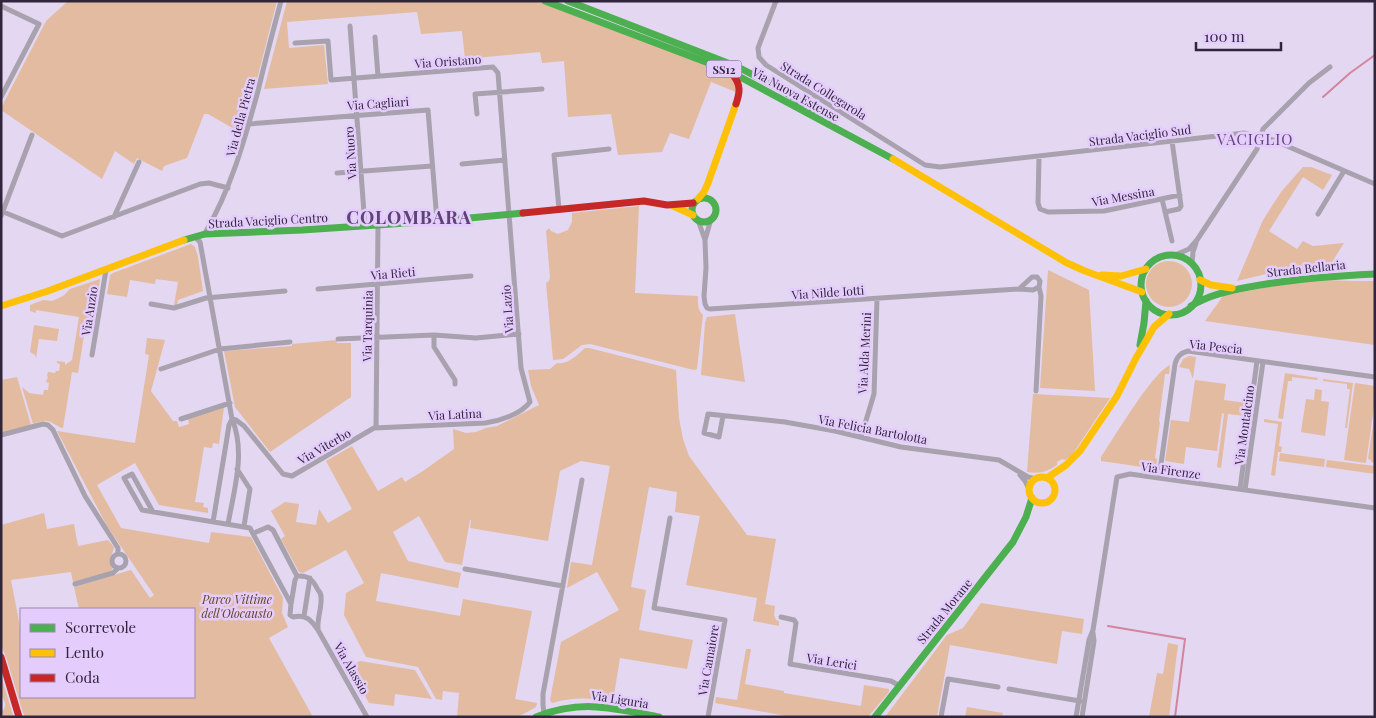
<svg xmlns="http://www.w3.org/2000/svg" width="1376" height="718" font-family="'Playfair Display',serif">
	<rect width="100%" height="100%" fill="#e4d7f1"/>
	<!-- green -->
	<path fill="#e3bba1" d="M68 1H277L243 134 208 114H204L187 158 164 166 162 171 137 158 134 164 115 151 102 179 1 110V108L46 21Z
		M287 1H536L724 70 736 80V92L711 82 689 139 670 133 662 152 618 155 611 114 568 117 564 61 542 63 540 52 465 59 462 31 421 34 417 12 287 22 289 48 324 45 328 84 264 89Z
		M1303 167H1311L1332 175 1323 190 1303 177 1269 231 1297 249 1303 241 1313 246 1344 243 1327 270 1266 274 1237 281 1263 220 1281 192Z
		M639 206 635 293 698 296C698 304 697 309 703 315L697 369 694 370 590 344 582 345 563 359 553 360 546 283 549 281 550 277 546 231 549 228 551 231 558 234 568 230 572 222V213Z
		M191 244 195 247 198 257 203 291 178 300 177 305H174L178 282 156 279 155 284 130 280 127 297 107 294 110 275 113 273Z
		M1146 284a23 23 0 1 1 46 0a23 23 0 1 1-46 0Z
		M1048 270 1089 290 1095 391 1040 388Z
		M100 279 93 324 86 323 78 373 72 372 63 428C56 427 53 421 46 421 42 420 37 423 33 424L22 387 29 393 43 395 44 390H48L49 383 46 382 48 377 47 376 48 372 55 373 56 371H59L60 364 57 363V361L65 362V365L72 360 79 317 36 310V313L30 311V305L43 300 52 301 63 296 70 289Z
		M1318 280 1356 281H1375V345L1205 321 1223 296 1277 285Z
		M735 314 745 382 701 375 705 323 707 317Z
		M34 325 59 329 57 341 39 339 36 358 35 355 30 352Z
		M147 338 165 340 151 391 173 421H177L179 427 189 424 188 419 224 407 219 444 213 443 212 448 204 447 195 502 204 503 203 507 208 508V513L159 505 135 463 97 485 121 528 209 543 211 532 251 537 283 598 282 613 288 627 269 638 313 717H25L23 713 7 660 1 645V525L44 513 47 529 74 524 78 546 108 540 114 547 110 561 113 567 111 572 73 582 71 572 11 580 21 632V697H194V609H79L74 587 131 570 150 598 154 595 107 526 57 431 135 443 149 355 145 354Z
		M337 340V343H351V397L270 452 235 407 224 351 292 346V344Z
		M585 348H589L676 370 679 418 683 439 689 456 747 535 776 539 765 604 775 606 774 615 776 620 779 621V626L753 621 757 598 686 585 700 516 675 512 677 492 649 487 631 587 646 590 639 630 693 640 687 669 620 658 613 701C589 698 575 697 552 703L550 700 561 642 619 610 597 572 567 588 571 562 592 565 610 466 581 461 560 471 548 541 470 528 471 520H470L462 565 445 562 419 516 393 532 408 561 461 573 458 588 381 573 376 601 460 616 463 599 532 611 515 699 537 703 536 707 518 717H457L459 693 443 691 442 700 436 699 418 667 366 657 344 615 346 593 364 583 346 550 303 573 299 572 281 539 285 536 271 511 285 502 299 504 296 522 316 525 319 509 328 523 352 509 326 461 352 446 378 491 402 477 405 482 423 471 454 449 453 429 466 433 476 432 486 428 497 426 539 405 531 386 528 370 550 369 557 363C568 365 577 355 585 348Z
		M1189 356 1196 357 1193 378 1192 377 1191 373 1189 369 1179 367 1183 359Z
		M1170 365 1169 374H1165L1159 421 1160 422 1155 458 1157 459 1156 469 1101 461V457C1114 438 1152 373 1170 365Z
		M1285 373 1318 378 1317 380 1292 377V381H1288L1283 419 1278 418Z
		M17 377 31 425 1 433V380Z
		M1323 379 1353 383 1347 428H1345L1350 389H1347V384L1323 381Z
		M1195 380 1226 384 1224 400 1247 403 1246 416 1228 414 1221 468 1217 467 1224 414 1222 413 1217 451 1186 447 1184 464 1165 461 1171 420 1189 422Z
		M1355 383 1375 386V400L1366 463 1344 460Z
		M1315 389 1322 390 1321 401 1329 402 1325 436 1301 432 1306 399 1314 400Z
		M1033 394 1110 398 1072 455 1065 460 1062 459 1057 462V465C1047 472 1039 474 1027 472Z
		M1375 412V463L1371 462V460L1368 459Z
		M1264 419 1282 422 1279 446 1282 447 1281 452H1278L1275 476 1271 475 1278 424 1264 422Z
		M1280 453 1325 459 1324 467 1279 461Z
		M1327 460 1375 466V474L1326 467Z
		M981 603 1084 619 1082 634 1062 631 1057 664 950 645 937 717H885L947 635 963 628Z
		M1168 643 1178 645 1169 717H1149L1157 673 1163 674Z
		M746 649H751L745 684 784 691V693L861 706 864 685 889 689V692L868 717H792L715 703 716 697 737 700Z
		M360 661 415 670 432 699 395 694 394 706 369 703 349 667Z
		M1 675 12 712 14 717H4L2 712C9 702 3 702 1 693 0 687 1 680 1 675Z
		M967 707 1003 713 1002 717H965Z"/>
	<g fill="none" stroke-linecap="round" stroke-linejoin="round">
		<!-- stream -->
		<path stroke="#d2859e" stroke-width="2" d="M1323 97 1350 73 1375 55
			M1108 626 1185 639 1175 717"/>
		<!-- street -->
		<path stroke="#a8a1ae" stroke-width="5" d="M776 1 758 48 759 57 766 65 925 165 940 167 1244 133 1273 140 1375 184
			M1 6 39 24 1 97
			M350 26 365 226
			M375 37 378 76
			M477 114 475 94 542 89
			M249 124 428 110 437 221
			M1039 157 1038 203 1040 209 1048 212 1104 211 1180 195
			M462 164 505 160
			M337 173 432 166
			M1162 199 1172 241
			M559 209 554 155 609 149
			M1 211 62 236 200 184 209 183 228 188
			M1165 212 1179 209 1181 206 1172 141
			M1318 214 1344 171
			M1 216 32 135
			M114 217 139 162
			M698 220 705 240 706 268 704 296 705 304 707 308 710 309 1019 289 1033 290 1039 287 1040 281 1037 277H1032L1019 289
			M204 235C231 189 244 142 258 91 265 61 273 31 281 1
			M195 237 200 242 232 419C246 452 234 490 228 524
			M705 240 711 219
			M1175 255 1189 249 1197 240 1257 149 1263 129 1309 83 1330 67
			M1192 264 1193 252 1196 243
			M318 289 471 276
			M151 304 174 308 206 298 285 291
			M434 335V347L455 380V384
			M338 339 434 335 476 338 519 334
			M92 355 106 270
			M161 369 220 349 290 342
			M1036 391 1041 296 1039 287
			M723 416 719 437 704 433 708 414 785 422 835 431 901 447 999 460 1028 477 1036 479
			M181 419 230 403
			M232 419 236 420 244 426 283 474 292 476 374 428 485 423C500 421 521 414 530 402L521 368 498 73 493 67 331 80 328 41 295 43
			M376 428 378 225
			M1 435 43 424 48 425 53 430 85 496 118 548V554
			M861 437 874 394 877 299
			M237 469 250 489 244 526
			M1020 475 1025 481 1029 489
			M1159 478 1175 364C1177 356 1181 353 1188 351L1375 377
			M1240 489 1257 361
			M1245 490 1263 362
			M153 512 132 474 124 478 142 510 250 528 291 604 290 615 293 617C306 614 311 620 318 630L367 717
			M670 518 654 608 725 620 708 717
			M213 522 226 444 229 425 232 419
			M254 533 268 527 273 530 297 576
			M112 561a7 7 0 1 1 14 0a7 7 0 1 1-14 0Z
			M465 569 563 586
			M297 576C309 575 313 580 318 590 320 592 321 595 321 597 322 608 317 618 318 629
			M75 584 113 573 118 568
			M291 604 295 580 297 576
			M304 616 310 578
			M781 617 794 620 796 623 790 664 891 681 900 686
			M1009 689 1080 701
			M544 713 543 705V694L582 480
			M941 717 948 679 998 687
			M1076 717 1089 640 1093 630 1117 477 1130 474 1375 508
			M1082 717 1094 641 1093 633"/>
		<!-- fast -->
		<path stroke="#4caf50" stroke-width="7" d="M545 1 727 70 893 159
			M568 1 738 67 780 89 827 118
			M692 210a12 12 0 1 1 24 0a12 12 0 1 1-24 0Z
			M184 240 205 234 302 230 437 221 523 213
			M1141 285a30 30 0 1 1 60 0a30 30 0 1 1-60 0Z
			M1191 306C1209 295 1228 291 1249 287 1291 279 1333 276 1375 274
			M1140 345 1144 323 1146 301
			M536 717C581 699 613 708 659 717
			M875 717 1013 542 1026 517 1032 498"/>
		<!-- slow -->
		<path stroke="#ffc107" stroke-width="7" d="M893 159 1067 263 1085 271 1142 292
			M698 199 704 192 708 183 736 104
			M673 206 693 215
			M1102 275 1121 276 1146 269
			M1200 280 1211 285 1232 288
			M1 306 48 291 184 240
			M1029 490a13 13 0 1 1 26 0a13 13 0 1 1-26 0Z
			M1047 478 1066 465 1080 451 1117 396 1136 358 1154 327 1169 314"/>
		<!-- jam -->
		<path stroke="#c62828" stroke-width="7" d="M733 75C741 85 740 92 736 104
			M523 213 644 201 667 205 693 203
			M1 657 19 717"/>
	</g>
	<g text-anchor="middle" dominant-baseline="central" stroke-width="5" stroke-linejoin="round" paint-order="stroke">
		<!-- shield labels -->
		<rect fill="#e4ccfc" stroke="#675776" stroke-width="1" x="706.5" y="60.5" width="35" height="17" rx="4"/>
		<g font-size="11" font-weight="bold" fill="#31253c">
			<text x="724" y="69">SS12</text>
		</g>
		<!-- street labels -->
		<g font-size="12" fill="#31253c" stroke="#e4ccfc">
			<text transform="translate(448 61) rotate(-4)">Via Oristano</text>
			<text transform="translate(824 90) rotate(32)">Strada Collegarola</text>
			<text transform="translate(796 94) rotate(29)">Via Nuova Estense</text>
			<text transform="translate(378 103) rotate(-4)">Via Cagliari</text>
			<text transform="translate(240 117) rotate(-75)">Via della Pietra</text>
			<text transform="translate(1140 135) rotate(-7)">Strada Vaciglio Sud</text>
			<text transform="translate(350 153) rotate(-94)">Via Nuoro</text>
			<text transform="translate(1123 196) rotate(-10)">Via Messina</text>
			<text transform="translate(268 220) rotate(-3)">Strada Vaciglio Centro</text>
			<text transform="translate(1306 268) rotate(-6)">Strada Bellaria</text>
			<text transform="translate(393 273) rotate(-5)">Via Rieti</text>
			<text transform="translate(828 292) rotate(-4)">Via Nilde Iotti</text>
			<text transform="translate(507 309) rotate(-94)">Via Lazio</text>
			<text transform="translate(89 311) rotate(-81)">Via Anzio</text>
			<text transform="translate(367 326) rotate(-89)">Via Tarquinia</text>
			<text transform="translate(1216 346) rotate(6)">Via Pescia</text>
			<text transform="translate(864 353) rotate(-87)">Via Alda Merini</text>
			<text transform="translate(455 414) rotate(-3)">Via Latina</text>
			<text transform="translate(1244 425) rotate(-82)">Via Montalcino</text>
			<text transform="translate(873 429) rotate(11)">Via Felicia Bartolotta</text>
			<text transform="translate(324 446) rotate(-30)">Via Viterbo</text>
			<text transform="translate(1171 470) rotate(8)">Via Firenze</text>
			<text transform="translate(944 611) rotate(-51)">Strada Morane</text>
			<text transform="translate(708 660) rotate(-80)">Via Camaiore</text>
			<text transform="translate(832 661) rotate(9)">Via Lerici</text>
			<text transform="translate(352 668) rotate(60)">Via Alassio</text>
			<text transform="translate(620 699) rotate(9)">Via Liguria</text>
		</g>
		<!-- park labels -->
		<g font-size="12" font-style="italic" fill="#644523" stroke="#e4ccfc">
			<text x="237" y="599">Parco Vittime<tspan x="237" dy="14">dell'Olocausto</tspan></text>
		</g>
		<!-- quarter labels -->
		<g font-size="15" letter-spacing="1" fill="#5f4377" stroke="#e4ccfc">
			<text x="1255" y="139">VACIGLIO</text>
		</g>
		<!-- district labels -->
		<g font-size="18" font-weight="bold" letter-spacing="1" fill="#5f4377" stroke="#e4ccfc">
			<text x="409" y="217">COLOMBARA</text>
		</g>
	</g>
	<!-- border -->
	<rect width="1376" height="718" fill="none" stroke="#31253c" stroke-width="5"/>
	<!-- legend -->
	<rect x="20" y="608" width="175" height="90" fill="#e4ccfc" stroke="#9c89af"/>
	<rect x="30" y="624" width="25" height="8" fill="#4caf50" stroke="#9c89af"/>
	<text x="65" y="633" font-size="15" fill="#31253c">Scorrevole</text>
	<rect x="30" y="649" width="25" height="8" fill="#ffc107" stroke="#9c89af"/>
	<text x="65" y="658" font-size="15" fill="#31253c">Lento</text>
	<rect x="30" y="674" width="25" height="8" fill="#c62828" stroke="#9c89af"/>
	<text x="65" y="683" font-size="15" fill="#31253c">Coda</text>
	<!-- scale -->
	<path d="M1196 42v8h85v-8" fill="none" stroke="#31253c" stroke-width="2.5"/>
	<text x="1204" y="42" font-size="15" fill="#31253c" stroke="#e4ccfc" stroke-width="4" paint-order="stroke">100 m</text>
</svg>
